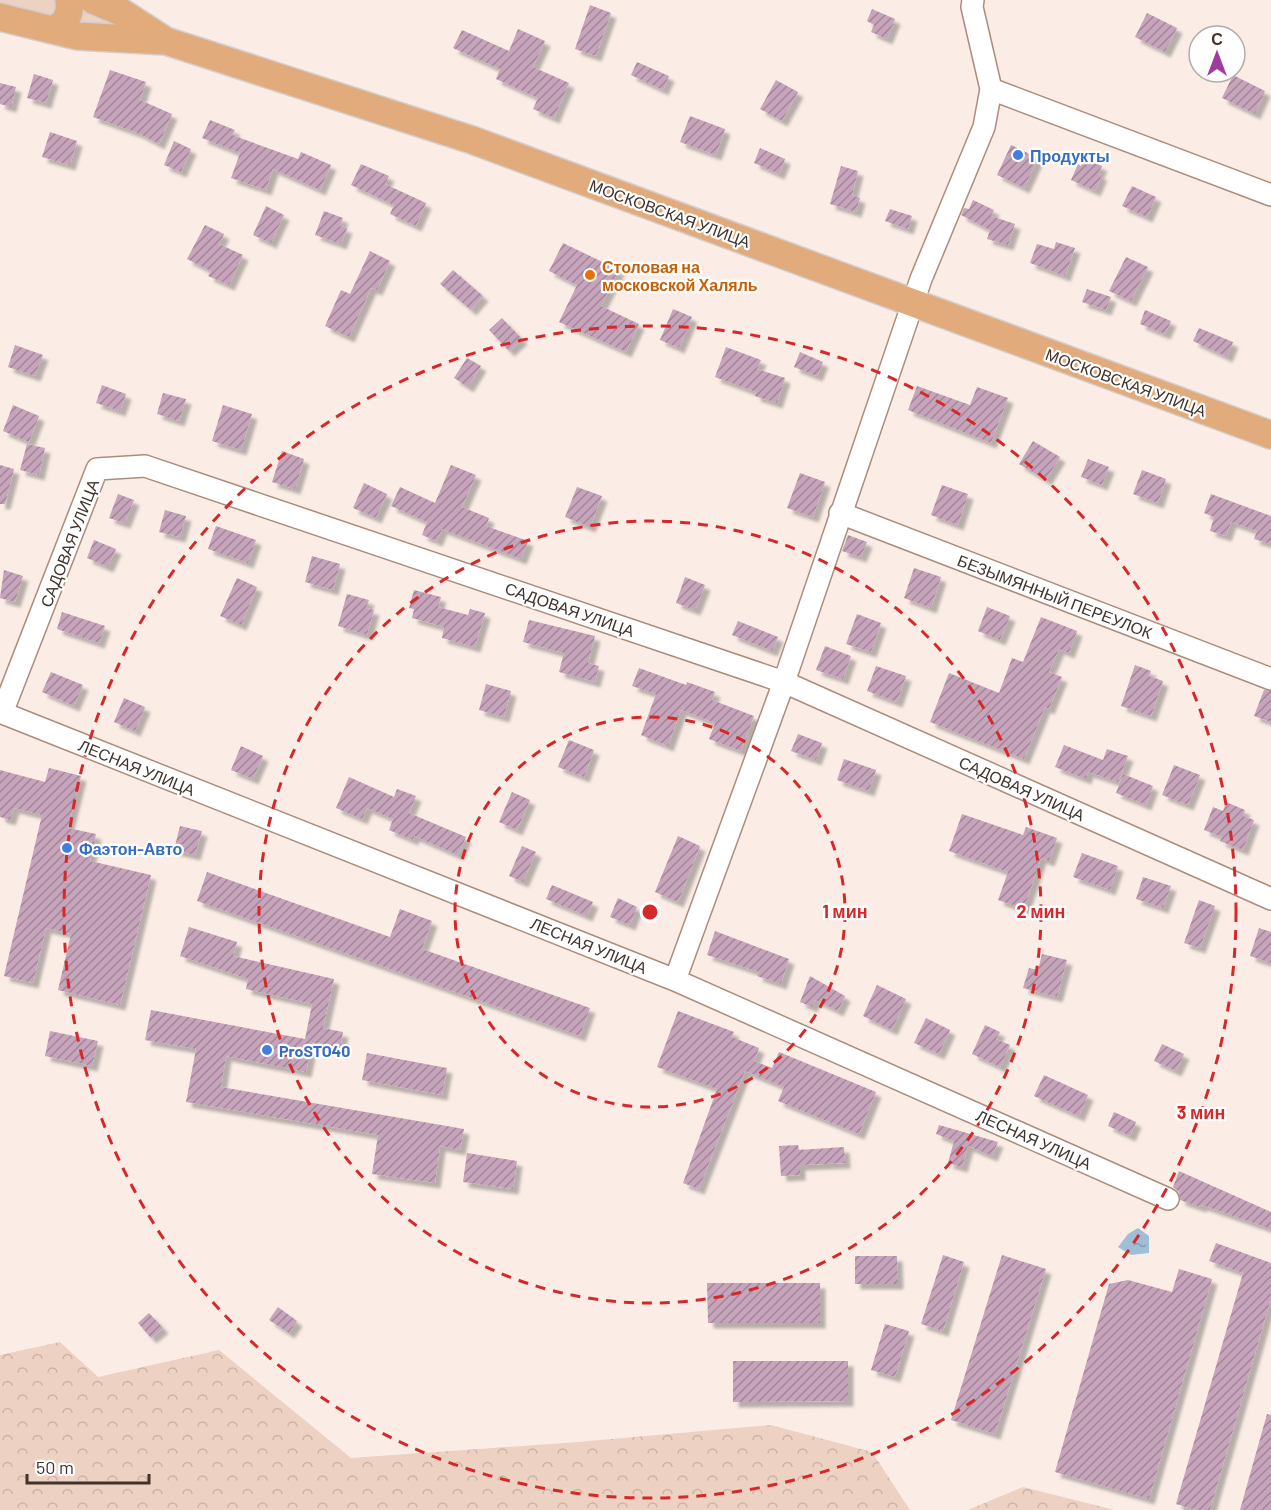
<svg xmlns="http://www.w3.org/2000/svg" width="1271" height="1510" font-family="Barlow,sans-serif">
	<defs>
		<pattern id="forest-crowns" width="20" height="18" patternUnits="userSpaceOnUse" patternTransform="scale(1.5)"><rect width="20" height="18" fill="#edd1c2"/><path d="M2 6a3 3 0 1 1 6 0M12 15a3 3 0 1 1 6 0" fill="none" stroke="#ccb4a7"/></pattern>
		<pattern id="water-ripples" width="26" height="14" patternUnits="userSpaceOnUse" patternTransform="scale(1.5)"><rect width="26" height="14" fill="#9ebfd7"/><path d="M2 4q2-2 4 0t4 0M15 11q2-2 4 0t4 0" fill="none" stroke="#829caf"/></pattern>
		<pattern id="building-hatch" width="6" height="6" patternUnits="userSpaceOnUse" patternTransform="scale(1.5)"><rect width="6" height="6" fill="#c6a4bb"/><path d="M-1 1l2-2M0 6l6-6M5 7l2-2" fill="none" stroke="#a28698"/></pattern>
		<filter id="shadow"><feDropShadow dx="5.5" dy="5.5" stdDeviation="1.5" flood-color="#0004"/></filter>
	</defs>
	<rect width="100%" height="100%" fill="#fbede6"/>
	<!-- grass -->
	<path fill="#edd1c2" d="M0 0H60L54 18 0 5Z
		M81 7 128 29 72 27Z"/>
	<!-- forest -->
	<path fill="url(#forest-crowns)" d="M60 1342 98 1377 219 1350 351 1458 578 1442 771 1425 872 1452 910 1510H0V1355Z
		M1023 1487 1115 1510H968Z"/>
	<!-- water -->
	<path fill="url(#water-ripples)" d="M1138 1228 1149 1236V1253L1131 1255 1118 1247 1128 1234Z"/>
	<!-- building -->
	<path fill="url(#building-hatch)" filter="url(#shadow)" d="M590 5 611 13 596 56 575 49Z
		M872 9 895 19 887 39 871 32 874 25 867 21Z
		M1147 13 1177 28 1165 52 1135 37Z
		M518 29 545 41 533 67 569 83 554 118 533 109 538 98 496 79 500 69 453 48 462 30 509 51Z
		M637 62 669 76 663 90 631 75Z
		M110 70 146 82 140 100 172 114 159 144 138 133 93 117Z
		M34 74 53 80 46 103 27 98Z
		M1233 75 1265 91 1255 114 1222 98Z
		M776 80 798 92 782 121 760 109Z
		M0 83 16 87 11 107 0 104Z
		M690 116 725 129 716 155 680 142Z
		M210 120 235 130 232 135 298 159 301 152 331 165 320 190 273 169 266 190 231 178 240 153 202 138Z
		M50 132 77 141 70 165 42 157Z
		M174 141 191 149 181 172 164 165Z
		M1011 145 1038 158 1024 188 997 175Z
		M760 148 785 159 779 174 754 163Z
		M1084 158 1102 166 1098 174 1102 175 1095 191 1071 180 1078 164 1081 166Z
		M361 164 389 176 385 184 426 203 416 226 390 214 394 205 351 185Z
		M841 166 858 171 852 195 860 198 856 212 830 204Z
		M1132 186 1156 197 1147 217 1122 206Z
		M973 200 994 210 991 216 1015 224 1008 245 987 239 990 230 961 215 964 208 969 209Z
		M266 206 284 215 271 243 253 235Z
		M890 209 912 216 908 229 885 221Z
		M324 211 343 218 340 226 347 228 341 244 315 235Z
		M205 225 224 234 219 244 243 255 229 285 208 276 211 271 187 259Z
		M1056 242 1075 248 1065 276 1030 263 1037 244 1054 249Z
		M563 243 619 270 601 306 639 324 626 352 559 322 577 285 549 271Z
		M370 251 390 261 377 290 371 288 349 337 325 326 341 290 350 294Z
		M1126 257 1148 267 1131 301 1109 291Z
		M453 270 483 296 471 310 440 284Z
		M1087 289 1111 297 1106 310 1082 302Z
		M673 309 692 317 679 348 660 340Z
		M1145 310 1171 321 1165 334 1140 324Z
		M502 318 522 339 509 351 489 330Z
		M1199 328 1233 342 1227 357 1193 341Z
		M15 345 43 355 35 376 8 367Z
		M726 347 761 360 757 369 785 378 777 403 755 396 756 392 715 377Z
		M800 352 823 362 817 376 794 367Z
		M467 358 481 366 468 387 454 378Z
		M102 385 126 394 120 411 96 403Z
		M917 386 970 405 977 387 1008 398 991 443 908 410Z
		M163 393 186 399 179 421 157 414Z
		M13 405 39 416 29 442 3 431Z
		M223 405 252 414 241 450 212 441Z
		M1033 441 1060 457 1046 480 1019 464Z
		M27 444 45 448 39 475 20 470Z
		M282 451 304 459 295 489 272 482Z
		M1088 459 1109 467 1102 485 1081 477Z
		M0 465 14 469 5 504H0Z
		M451 465 476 475 462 507 489 518 486 526 528 541 521 559 442 529 437 541 422 535 427 522 391 506 400 487 435 503Z
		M1142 470 1166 479 1158 503 1133 494Z
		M800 473 825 482 813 517 787 508Z
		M364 483 387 494 376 518 353 508Z
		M942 485 968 494 958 525 931 515Z
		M577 487 602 496 590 527 565 517Z
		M118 494 134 500 125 523 109 518Z
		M1211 494 1271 516V544L1254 539 1257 531 1231 522 1226 536 1210 531 1214 517 1204 513Z
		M165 510 186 516 180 537 159 532Z
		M216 526 256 540 248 563 208 549Z
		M848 535 867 542 861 557 842 551Z
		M94 540 116 549 108 567 87 558Z
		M312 556 340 564 333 590 305 582Z
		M914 568 941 577 931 608 904 598Z
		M4 570 23 576 15 602 0 598Z
		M685 577 705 585 695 610 676 603Z
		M237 578 257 587 241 625 220 616Z
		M414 590 441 597 438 607 468 615 470 609 485 613 475 647 442 638 444 627 412 618 414 609 409 608Z
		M347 594 369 600 366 608 374 610 367 635 338 626Z
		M987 607 1010 616 1000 640 978 631Z
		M62 612 105 626 99 643 57 629Z
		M857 614 881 623 871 652 846 644Z
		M1041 617 1077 631 1069 653 1059 649 1049 672 1062 677 1049 709 1045 707 1024 759 930 722 949 673 999 693 1012 658 1023 662Z
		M529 620 595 636 588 663 599 666 595 682 559 672 564 653 523 642Z
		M738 621 778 637 772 651 732 635Z
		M825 646 851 656 843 679 816 670Z
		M1135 665 1151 671 1149 676 1163 681 1151 716 1121 706Z
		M876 666 906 676 897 702 867 691Z
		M639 668 686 685 687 682 715 692 712 700 754 716 741 751 709 739 715 723 681 710 668 746 641 735 656 694 632 686Z
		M51 672 83 685 74 706 42 692Z
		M486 684 511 691 504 717 479 710Z
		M1264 690 1271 691V722L1254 716Z
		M124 698 145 707 135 731 114 722Z
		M798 734 822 743 816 760 791 751Z
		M569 740 594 750 584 777 558 767Z
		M1064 745 1103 760 1107 749 1128 756 1118 782 1088 772 1086 779 1055 767Z
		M241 746 263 756 253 779 231 770Z
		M844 759 876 770 869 791 837 780Z
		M1174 765 1200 775 1188 805 1162 795Z
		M49 768 81 776 68 828 96 834 90 861 151 875 120 1005 58 990 71 934 46 928 33 983 4 976 42 815 14 808 10 820 0 817V770L45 782Z
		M1123 774 1153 786 1146 805 1116 793Z
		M349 777 394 797 397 789 416 796 409 813 466 837 458 855 414 836 413 840 389 830 393 819 367 808 362 819 336 808Z
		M512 792 530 800 517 830 499 822Z
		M1226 802 1245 810 1243 816 1254 820 1243 850 1220 841 1222 837 1204 830 1213 807 1223 811Z
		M962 814 1023 835 1026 827 1057 838 1049 861 1041 858 1024 909 998 900 1008 872 949 851Z
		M180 826 202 831 195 855 174 850Z
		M678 836 700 846 678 902 655 892Z
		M522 846 536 852 523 882 509 876Z
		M1082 853 1118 866 1110 890 1073 877Z
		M207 872 390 937 400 909 432 921 422 949 590 1008 580 1036 197 901Z
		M1143 877 1171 886 1163 908 1136 899Z
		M552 885 593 902 587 916 546 899Z
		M618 898 637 907 630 925 610 917Z
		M1199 900 1215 906 1200 948 1184 943Z
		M189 927 237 942 233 956 334 979 323 1028 343 1032 340 1049 312 1043 306 1072 226 1056 221 1087 464 1129 460 1150 440 1146 435 1183 372 1174 378 1135 186 1102 196 1049 145 1040 151 1010 305 1039 312 1004 246 989 248 979 180 956Z
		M1259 928 1271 932V963L1250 956Z
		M715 931 789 959 781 984 757 976 759 972 707 955Z
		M1042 954 1067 960 1057 997 1023 988 1029 968 1038 970Z
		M810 976 845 996 838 1011 815 1000 812 1007 800 1002Z
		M877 985 906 999 892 1030 863 1016Z
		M678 1011 734 1032 732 1037 759 1048 754 1061 772 1068 779 1052 876 1092 859 1134 778 1101 784 1087 745 1071 699 1189 683 1183 717 1089 657 1067Z
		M926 1018 950 1030 939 1054 914 1043Z
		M985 1025 1000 1032 996 1039 1010 1045 1000 1067 972 1054Z
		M50 1031 98 1041 92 1066 45 1056Z
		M1162 1044 1184 1054 1176 1071 1154 1061Z
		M367 1053 447 1068 442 1095 362 1080Z
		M1044 1075 1088 1095 1079 1116 1034 1096Z
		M1114 1112 1136 1122 1130 1136 1108 1126Z
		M939 1125 998 1142 992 1156 968 1146 962 1167 948 1163 954 1141 936 1134Z
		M798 1145 799 1150 844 1147 845 1163 800 1165V1175L781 1176 779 1146Z
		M467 1153 517 1161 513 1189 463 1182Z
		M1179 1171 1271 1212V1229L1202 1205 1201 1207 1180 1200 1179 1192 1173 1187Z
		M1216 1243 1271 1263V1298L1210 1510H1197L1176 1504 1243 1273 1209 1261Z
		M943 1255 964 1262 943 1331 921 1324Z
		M1002 1255 1046 1269 995 1434 951 1420Z
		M855 1256H897L898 1284H855Z
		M1179 1269 1212 1279 1149 1499 1055 1472 1109 1284 1128 1280 1172 1292Z
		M707 1283H820V1323H708Z
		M278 1307 297 1321 289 1333 269 1320Z
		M149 1313 163 1328 151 1338 138 1323Z
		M885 1324 909 1331 895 1377 871 1370Z
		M733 1361H848V1401L733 1402Z
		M1267 1414 1271 1415V1510H1240Z"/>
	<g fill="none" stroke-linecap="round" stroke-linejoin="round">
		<!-- minor casing -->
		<g stroke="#ac8c7b" stroke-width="24">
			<path id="minor" d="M991 89 1271 195
				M840 513 1271 679
				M0 712 675 980 1168 1199
				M2 713 97 469 145 466 784 682 1271 899
				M675 980 784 682 921 279 984 127 991 89 972 7 973 0"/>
		</g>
		<!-- major casing -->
		<g stroke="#d1cecc" stroke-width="30">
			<path id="major" d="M93 0 121 12 166 41 472 140 1271 435
				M0 17 77 36 166 41
				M54 30C66 22 71 15 69 0"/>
		</g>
		<!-- minor -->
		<use href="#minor" stroke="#fff" stroke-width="21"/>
		<!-- major -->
		<use href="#major" stroke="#e1ab7c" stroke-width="27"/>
	</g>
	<!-- distance rings -->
	<g fill="none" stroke="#d62828" stroke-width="3" stroke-dasharray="10 8">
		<circle cx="650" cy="912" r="195"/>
		<circle cx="650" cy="912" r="391"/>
		<circle cx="650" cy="912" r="586"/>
	</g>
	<!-- markers -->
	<g fill="#3f7fe0" stroke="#fefefe" stroke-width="2">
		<circle cx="1018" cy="155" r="6"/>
		<circle cx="67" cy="848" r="6"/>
		<circle cx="267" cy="1050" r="6"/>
	</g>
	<circle fill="#e8710a" stroke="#fefefe" stroke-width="2" cx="590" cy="275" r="6"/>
	<g text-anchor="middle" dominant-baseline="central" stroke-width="4.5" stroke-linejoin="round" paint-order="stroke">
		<!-- shop labels -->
		<g font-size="16" font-weight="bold" fill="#366cbe" stroke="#fefefe" text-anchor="start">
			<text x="1030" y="155">Продукты</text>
			<text x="79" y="848">Фаэтон-Авто</text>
			<text x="279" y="1050">ProSTO40</text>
		</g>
		<!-- street labels -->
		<g font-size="16" fill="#41332c" stroke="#fefefe">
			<text transform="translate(670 213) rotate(20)">МОСКОВСКАЯ УЛИЦА</text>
			<text transform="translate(1126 382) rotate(20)">МОСКОВСКАЯ УЛИЦА</text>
			<text transform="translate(69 543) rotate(-69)">САДОВАЯ УЛИЦА</text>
			<text transform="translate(1055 596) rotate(21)">БЕЗЫМЯННЫЙ ПЕРЕУЛОК</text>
			<text transform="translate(570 609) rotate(19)">САДОВАЯ УЛИЦА</text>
			<text transform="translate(137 767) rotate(22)">ЛЕСНАЯ УЛИЦА</text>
			<text transform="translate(1022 788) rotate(24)">САДОВАЯ УЛИЦА</text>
			<text transform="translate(589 945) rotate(22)">ЛЕСНАЯ УЛИЦА</text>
			<text transform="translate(1034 1139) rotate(24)">ЛЕСНАЯ УЛИЦА</text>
		</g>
		<!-- food labels -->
		<g font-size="16" font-weight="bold" fill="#c56008" stroke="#fefefe" text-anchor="start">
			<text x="602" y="266">Столовая на<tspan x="602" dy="18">московской Халяль</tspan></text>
		</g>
	</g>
	<circle cx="650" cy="912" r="9" fill="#d62828" stroke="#fefefe" stroke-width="3"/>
	<g font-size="18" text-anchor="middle" font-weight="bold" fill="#d62828" stroke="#fefefe" stroke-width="4.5" stroke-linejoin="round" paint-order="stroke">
		<text x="845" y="918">1 мин</text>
		<text x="1041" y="918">2 мин</text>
		<text x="1201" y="1119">3 мин</text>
	</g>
	<!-- north arrow -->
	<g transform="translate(1217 54)"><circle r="28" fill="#fefefe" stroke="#b2adaa" stroke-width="1.5"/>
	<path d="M0-4.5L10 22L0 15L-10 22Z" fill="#9f3a9e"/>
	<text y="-9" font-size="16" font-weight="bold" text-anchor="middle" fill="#41332c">С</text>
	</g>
	<!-- scale -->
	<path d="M27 1474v9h122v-9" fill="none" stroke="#41332c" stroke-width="3"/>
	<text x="36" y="1474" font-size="18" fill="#41332c" stroke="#fefefe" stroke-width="4.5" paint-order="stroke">50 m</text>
</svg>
